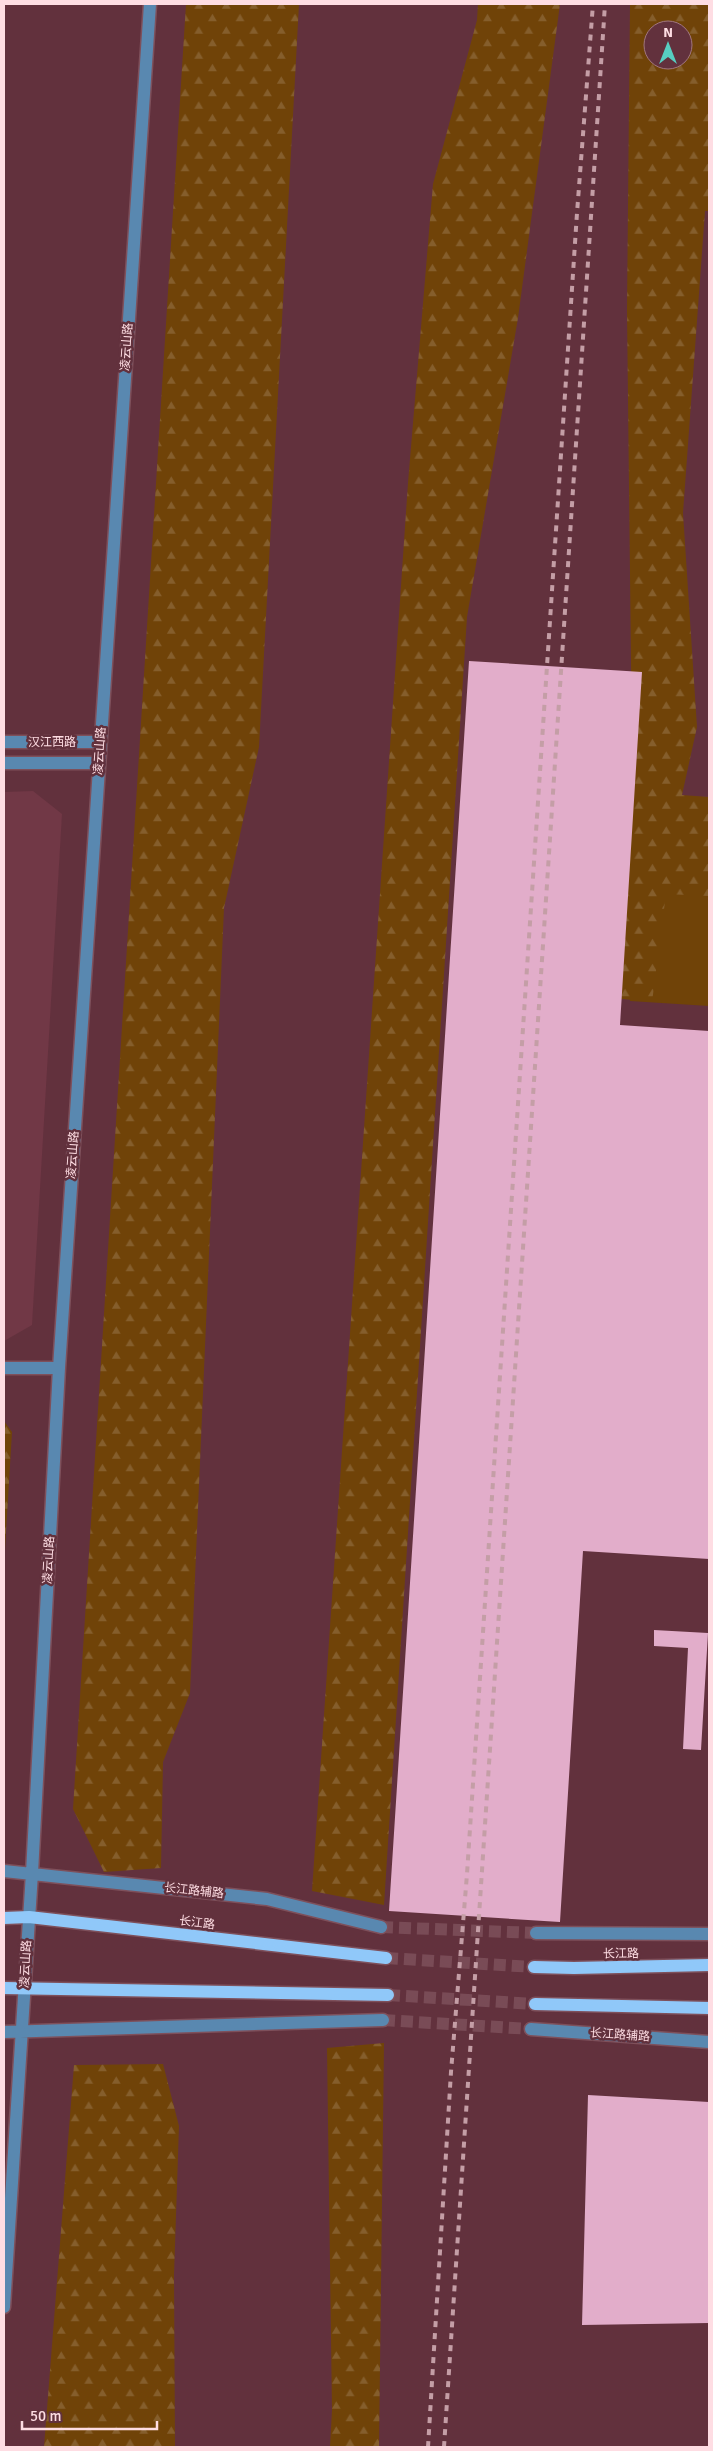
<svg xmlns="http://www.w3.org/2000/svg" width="713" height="2451" font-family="Signika,'Noto Sans SC',sans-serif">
	<defs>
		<pattern id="forest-firs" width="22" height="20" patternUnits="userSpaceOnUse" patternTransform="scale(1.25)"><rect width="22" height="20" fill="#704308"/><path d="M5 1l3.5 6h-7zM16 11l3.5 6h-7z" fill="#855e2c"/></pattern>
	</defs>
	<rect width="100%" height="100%" fill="#62313d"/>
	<!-- built -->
	<path fill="#713846" d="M33 791 62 814 32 1325 4 1341V792Z"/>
	<!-- green -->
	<path fill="#704308" d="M642 803 709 807V1006L630 1001Z"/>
	<!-- forest -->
	<path fill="url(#forest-firs)" fill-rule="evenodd" d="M186 4H299L259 747 224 908 190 1693 163 1762 161 1868 104 1872 73 1809Z
		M478 4H560L518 318 467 617 384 1905 312 1891 408 483 433 184 477 20Z
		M630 4H709V211H705L683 513 697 727 682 795 709 797V896L666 894 652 1002 613 998 632 750 627 310ZM653 30H683V60H653Z
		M4 1421 12 1432 4 1566Z
		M384 2043 379 2447H330L332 2410 327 2048Z
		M163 2064 179 2126 174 2275 175 2447H44L74 2065Z"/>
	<!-- building -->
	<path fill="#e2adca" d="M469 661 642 672 620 1025 709 1031V1559L583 1551 560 1922 389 1911Z
		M654 1630 708 1633 701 1750 683 1749 688 1648 654 1646Z
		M588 2095 709 2102V2323L582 2325Z"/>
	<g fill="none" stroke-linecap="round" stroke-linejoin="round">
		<!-- minor-tunnel -->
		<path stroke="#794b56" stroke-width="12" stroke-dasharray="12 6" stroke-linecap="butt" d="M381 1927 536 1933
			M383 2020 531 2029"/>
		<!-- major-tunnel -->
		<path stroke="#794b56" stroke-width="12" stroke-dasharray="12 6" stroke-linecap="butt" d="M386 1958 534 1967
			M388 1995 535 2004"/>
		<!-- minor casing -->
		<g stroke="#7e505b" stroke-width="15">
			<path id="minor" d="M4 742H101
				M4 763H99
				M4 1368H59
				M4 1871 267 1899 381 1927
				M536 1933 709 1934
				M531 2029 709 2042
				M4 2032 383 2020
				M4 2307 32 1873 59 1368 150 4"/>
		</g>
		<!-- major casing -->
		<g stroke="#7e505b" stroke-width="15">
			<path id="major" d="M4 1918 29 1917 386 1958
				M534 1967 574 1968 709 1965
				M4 1988 388 1995
				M535 2004 709 2008"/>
		</g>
		<!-- minor -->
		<use href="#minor" stroke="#5988b0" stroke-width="12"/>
		<!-- major -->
		<use href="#major" stroke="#90c8f9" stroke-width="12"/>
		<!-- rail -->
		<path stroke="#c49ea6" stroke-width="4" stroke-dasharray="6 6" stroke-linecap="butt" d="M428 2447 451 2072 467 1874 577 213 593 4
			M444 2447 605 4"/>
	</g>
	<g text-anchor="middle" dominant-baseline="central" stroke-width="5" stroke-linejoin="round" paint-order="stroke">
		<!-- street labels -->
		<g font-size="12" fill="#fedde3" stroke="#62313d">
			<text transform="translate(127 347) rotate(-86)">凌云山路</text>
			<text x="52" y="742">汉江西路</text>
			<text transform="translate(100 751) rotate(-86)">凌云山路</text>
			<text transform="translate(73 1155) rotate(-86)">凌云山路</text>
			<text transform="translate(49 1560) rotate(-87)">凌云山路</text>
			<text transform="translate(194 1891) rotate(6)">长江路辅路</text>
			<text transform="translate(197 1923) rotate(7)">长江路</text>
			<text transform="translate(621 1954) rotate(-1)">长江路</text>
			<text transform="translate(26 1964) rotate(-87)">凌云山路</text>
			<text transform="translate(620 2035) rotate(4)">长江路辅路</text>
		</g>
	</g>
	<!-- border -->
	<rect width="713" height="2451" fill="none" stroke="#fedde3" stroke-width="10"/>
	<!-- north arrow -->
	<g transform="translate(668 45)"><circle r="24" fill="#62313d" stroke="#a0767f"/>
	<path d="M0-4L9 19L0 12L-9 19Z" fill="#57cec1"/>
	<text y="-8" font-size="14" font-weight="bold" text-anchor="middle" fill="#fedde3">N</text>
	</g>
	<!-- scale -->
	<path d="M22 2421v8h135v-8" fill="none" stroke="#fedde3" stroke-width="2.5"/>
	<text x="30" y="2421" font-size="15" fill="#fedde3" stroke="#62313d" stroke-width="4" paint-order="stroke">50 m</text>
</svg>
